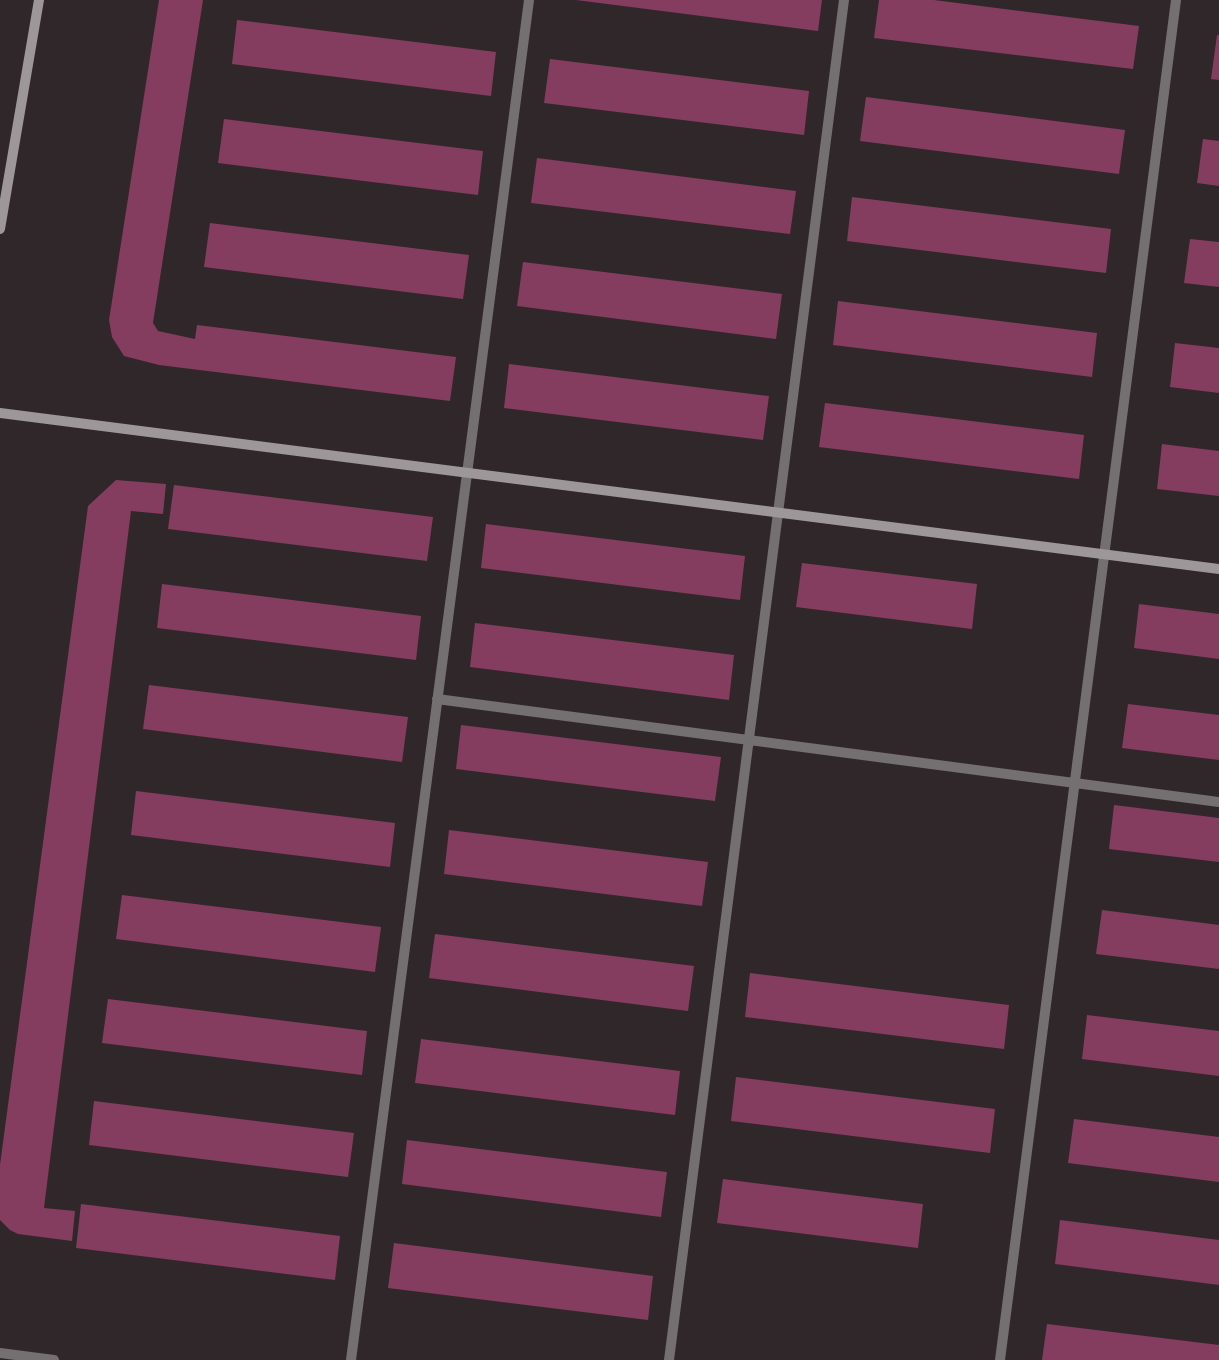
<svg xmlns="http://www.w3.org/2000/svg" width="1219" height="1360" font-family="'Varela Round',sans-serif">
	<rect width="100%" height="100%" fill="#30272b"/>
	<!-- building -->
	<path fill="#843d5e" d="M159 0H203L153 323 158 331 195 339 197 325 456 357 450 401 159 365 124 356 112 337 109 320Z
		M576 0H822L818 31Z
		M879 0H934L1139 26 1133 69 874 38Z
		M237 20 496 52 491 96 232 64Z
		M1217 35H1219V80L1211 79Z
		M550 59 809 91 804 135 544 103Z
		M866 97 1125 130 1119 174 860 141Z
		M224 119 483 151 478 195 218 163Z
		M1203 139 1219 141V186L1197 183Z
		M537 158 796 191 790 234 531 203Z
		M852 197 1111 229 1106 273 847 241Z
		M210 223 469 255 463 299 204 267Z
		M1190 239 1219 242V287L1184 283Z
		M523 262 782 294 776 339 517 306Z
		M838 301 1097 333 1092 377 833 345Z
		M1175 343 1219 348V393L1170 387Z
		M509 364 769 396 763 440 504 408Z
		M825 403 1084 435 1079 479 819 447Z
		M1162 444 1219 451V496L1157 489Z
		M116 480 166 484 163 514 131 511 44 1208 75 1211 72 1241 18 1234 10 1230 0 1220V1165L88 506Z
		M174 485 433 517 427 561 168 529Z
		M486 524 745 556 740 600 481 568Z
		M802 563 977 584 972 629 796 607Z
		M162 584 421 616 416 660 157 628Z
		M1139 604 1219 614V659L1134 648Z
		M475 623 734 655 729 700 470 667Z
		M149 685 408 717 402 762 143 729Z
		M1128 704 1219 715V760L1122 748Z
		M461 725 721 757 715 801 456 769Z
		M136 791 395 823 390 867 131 835Z
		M1114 805 1219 818V862L1109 849Z
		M449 830 708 862 702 906 444 874Z
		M122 895 381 927 375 972 116 939Z
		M1102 910 1219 925V969L1096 954Z
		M435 934 694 966 688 1011 429 978Z
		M750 973 1009 1005 1004 1049 745 1017Z
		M108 999 367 1031 362 1075 102 1043Z
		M1087 1015 1219 1031V1076L1082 1059Z
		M421 1039 680 1071 675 1115 415 1083Z
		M736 1077 995 1109 990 1153 731 1121Z
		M94 1101 354 1133 348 1177 89 1145Z
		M1074 1119 1219 1137V1182L1068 1163Z
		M407 1140 667 1172 661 1217 402 1184Z
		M723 1179 923 1204 918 1248 717 1223Z
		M81 1204 340 1236 335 1280 76 1248Z
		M1060 1220 1219 1240V1285L1055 1264Z
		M394 1243 653 1276 648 1320 388 1288Z
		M1047 1324 1219 1345V1360H1042Z"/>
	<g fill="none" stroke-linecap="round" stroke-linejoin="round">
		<!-- street -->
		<path stroke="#746f71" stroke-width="10" d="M437 699 1219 802
			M0 1353 54 1360
			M351 1360 529 0
			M669 1360 844 0
			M1000 1360 1176 0"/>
		<!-- secondary -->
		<path stroke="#9e979a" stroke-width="10" d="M0 229 39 0
			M0 413 1219 569"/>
	</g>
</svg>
